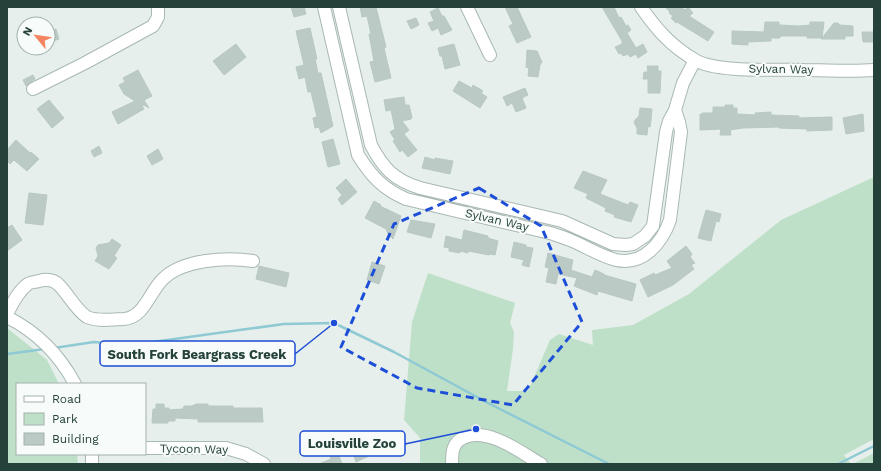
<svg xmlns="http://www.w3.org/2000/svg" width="881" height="471" font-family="'Work Sans',sans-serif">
	<rect width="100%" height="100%" fill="#e6efeb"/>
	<!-- green -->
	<path fill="#bfe0c8" d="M874 177V439L844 455 851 464H420V438L404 420 412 322 428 273 515 303 510 323 514 332 513 349 507 391H528L550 340 559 334 593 345 592 330 633 325 689 294 781 220Z
		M7 328 47 360 59 384H17V454H77L78 464H7Z
		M874 453V464H853Z"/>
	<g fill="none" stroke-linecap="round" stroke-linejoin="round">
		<!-- stream -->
		<path stroke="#8ec9d4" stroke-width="2.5" d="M54 348 94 342 131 345 284 324 334 323 394 352 488 403 609 464
			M7 354 45 349
			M838 464 874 446"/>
	</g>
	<!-- building -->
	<path fill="#bbcac4" stroke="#b8c9c2" d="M291 7H304L306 14 294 17Z
		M360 7H376L386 47 384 48 391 78 375 82 370 62 374 61 369 34H371L367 16 362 17Z
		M505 7H517L531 37 517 43 509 26 513 24Z
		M602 7H614L619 18 621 17 626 26 628 25 631 30 627 33 636 48 643 44 647 52 638 58 636 54 630 57 628 54 623 56 621 53 619 54 615 47 622 44V41Z
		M665 7H681L685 10 688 7 693 13 689 16 714 32 708 41 677 22 676 23 671 18 673 16 669 13 670 12Z
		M438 8 442 16H444L452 30 441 35 438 28 432 31 428 23 434 21 430 12Z
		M416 18 419 25 411 29 407 21Z
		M765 22H779V25L799 26 810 25V22H824L822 38 834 23H838L840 25 853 26V36H845V39H821L822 38H807V36H780V38H771V41L748 42V45L732 44V31L764 32Z
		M310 28 317 59H315L318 73H321L333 126 321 133 319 127 315 128 313 118 317 117 311 92H308L305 77 299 79 296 67 304 65 296 31Z
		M56 29 59 39 48 43V32Z
		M862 32H874V42H863Z
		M236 44 246 57 224 75 213 61Z
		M454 44 460 65 445 69 442 56H440L438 48Z
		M527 50 537 51 542 62 540 65 538 77 528 76 529 68 526 67Z
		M647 66H658V71H661L660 93H648V79H643L644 72H648Z
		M138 70 152 96 144 100 149 108 144 105 142 106 144 109 118 124 112 112 135 101 124 94 119 85 125 82 123 78Z
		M33 75 35 79 29 83 26 86 23 80Z
		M459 81 472 88 473 85 483 91 481 93 487 97 480 108 453 91Z
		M525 88 528 95 522 98 526 108 516 112 512 103 507 106 503 97Z
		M404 97 405 105H409L412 117 411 119 402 121 409 130 404 134 417 150 408 157 402 150 400 152 393 141 395 140 390 132 395 129 391 110 386 111 384 100Z
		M49 100 64 118 52 128 37 109Z
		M725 105H733V108H737V114L755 115V113L771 112V115L799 116V118L832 117V130L807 131V129L779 128V127L743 128 730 130 731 135H720L721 129 700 130V114L702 115V113H713V107H725Z
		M640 108 652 109 651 120 650 127 648 126 647 135 637 134V128L634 122 635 120 639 116Z
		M863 114 864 131 846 134 843 118Z
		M333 139 340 164 328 167 322 142Z
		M16 140 30 153 31 152 39 159 27 171 14 160 10 164 7 160V150Z
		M99 146 102 153 94 157 91 151Z
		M158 149 163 159 152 165 147 156Z
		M425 157 435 160V158L453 161 450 174 422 168Z
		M583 171 607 180 600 194 628 205 630 202 638 205 631 222 614 217 615 215 605 211 606 208 586 198 588 194 574 188Z
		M346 179 357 192 342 205 338 199 342 195 336 188Z
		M29 193 47 195 43 225 25 223Z
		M374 201 381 205 380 206 401 216 393 239 388 234 386 229 365 218Z
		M706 210 721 214 719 222 716 221 711 241 698 238Z
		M411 220 435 224 431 238 407 232Z
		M12 225 22 240 7 251V228Z
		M464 230 488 236V238L498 241 495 255 490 254 489 255 468 251V253L460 251V253L449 251V248L444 247 446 236 462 240Z
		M112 239 121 245 114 256 117 258 109 269 95 261 98 256 96 248 98 245 109 243Z
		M514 242 526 245V247L533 248 529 267 522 265 524 260 511 257Z
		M686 246 692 254 690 257 695 263 691 265 694 269 673 285 648 297 640 280 654 273 655 275 672 268 667 261Z
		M548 253 573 260 571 270 592 277 595 270 604 274V275L636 284 632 301 598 291 597 295 574 286 577 278 558 274 556 284 546 282 549 268 545 267Z
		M372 262 385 266 379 284 367 280Z
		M259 266 289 273 286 287 256 279Z
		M156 404H164V408H169V410L183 409 184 406H192L196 404H208V406H233V408H262L263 422H198V419L175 418V421H168V423H152L153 409H156Z
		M332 438 342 464H319L331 459 325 441Z
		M365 446 369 456 356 462 352 451Z"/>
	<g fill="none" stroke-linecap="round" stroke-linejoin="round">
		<!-- minor casing -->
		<g stroke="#a8b8b2" stroke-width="14">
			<path id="minor" d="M324 7 358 155C371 176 383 189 406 199L550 233C556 235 563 237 570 240 585 246 600 256 616 260 643 266 662 243 670 220L681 132 679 122 675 110
				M339 7 371 145C383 168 394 180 420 188L562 221 613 244 626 245 633 244 645 236 653 226 666 132 669 121 675 110 683 83 695 60
				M467 7 490 55
				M641 7C656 29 671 46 695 60 717 73 777 69 804 70 827 70 851 72 874 70
				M33 89 85 63 153 26 158 17V7
				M7 314C12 304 18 291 28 284 30 282 36 282 39 281 46 279 53 279 59 285 68 294 76 310 87 317 98 322 113 319 124 319 144 318 150 291 163 279 183 259 227 257 253 261
				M7 317C37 332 59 354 75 384
				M145 448H226L246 454 264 464
				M92 454V464
				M452 464C452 453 452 443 463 438 487 426 520 452 541 464"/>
		</g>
		<!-- minor -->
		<use href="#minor" stroke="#fff" stroke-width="12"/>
	</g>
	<!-- marked area -->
	<path fill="none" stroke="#1d4ed8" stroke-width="3" stroke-dasharray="8 5" stroke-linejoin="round" d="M479 188 541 226 582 322 513 405 417 388 341 347 394 224Z"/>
	<g text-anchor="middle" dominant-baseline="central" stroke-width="4" stroke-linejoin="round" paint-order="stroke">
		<!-- street labels -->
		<g font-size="12" fill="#24423a" stroke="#f7fbf9">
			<text transform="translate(781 69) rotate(1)">Sylvan Way</text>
			<text transform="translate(497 220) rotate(13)">Sylvan Way</text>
			<text transform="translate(194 449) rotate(1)">Tycoon Way</text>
		</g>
	</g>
	<!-- callouts -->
	<path fill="none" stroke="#1d4ed8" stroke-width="1.5" d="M334 323L295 354M476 429L405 444"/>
	<g fill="#1d4ed8" stroke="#f7fbf9" stroke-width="1.5">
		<circle cx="334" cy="323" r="4"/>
		<circle cx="476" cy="429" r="4"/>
	</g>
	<g fill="#f7fbf9" stroke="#1d4ed8" stroke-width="1.5">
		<rect x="100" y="341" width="195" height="25" rx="4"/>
		<rect x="300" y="431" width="105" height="25" rx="4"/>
	</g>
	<g font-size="13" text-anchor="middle" font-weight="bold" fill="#24423a">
		<text x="197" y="359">South Fork Beargrass Creek</text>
		<text x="352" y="448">Louisville Zoo</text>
	</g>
	<!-- border -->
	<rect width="881" height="471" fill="none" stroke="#24423a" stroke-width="16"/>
	<!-- legend -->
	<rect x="16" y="383" width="130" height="72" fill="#f7fbf9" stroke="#a3b1ad"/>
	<rect x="24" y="396" width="20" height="6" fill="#ffffff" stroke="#a3b1ad"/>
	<text x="52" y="403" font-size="12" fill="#24423a">Road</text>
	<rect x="24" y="413" width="20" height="12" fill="#bfe0c8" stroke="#a3b1ad"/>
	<text x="52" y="423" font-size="12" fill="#24423a">Park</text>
	<rect x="24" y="433" width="20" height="12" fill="#bbcac4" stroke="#a3b1ad"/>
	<text x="52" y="443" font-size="12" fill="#24423a">Building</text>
	<!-- north arrow -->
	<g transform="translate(36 36) rotate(299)"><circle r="19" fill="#f7fbf9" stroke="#a3b1ad"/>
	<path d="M0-3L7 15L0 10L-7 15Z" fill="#f4845f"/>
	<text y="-6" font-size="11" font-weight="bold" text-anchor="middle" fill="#24423a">N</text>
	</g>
</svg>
